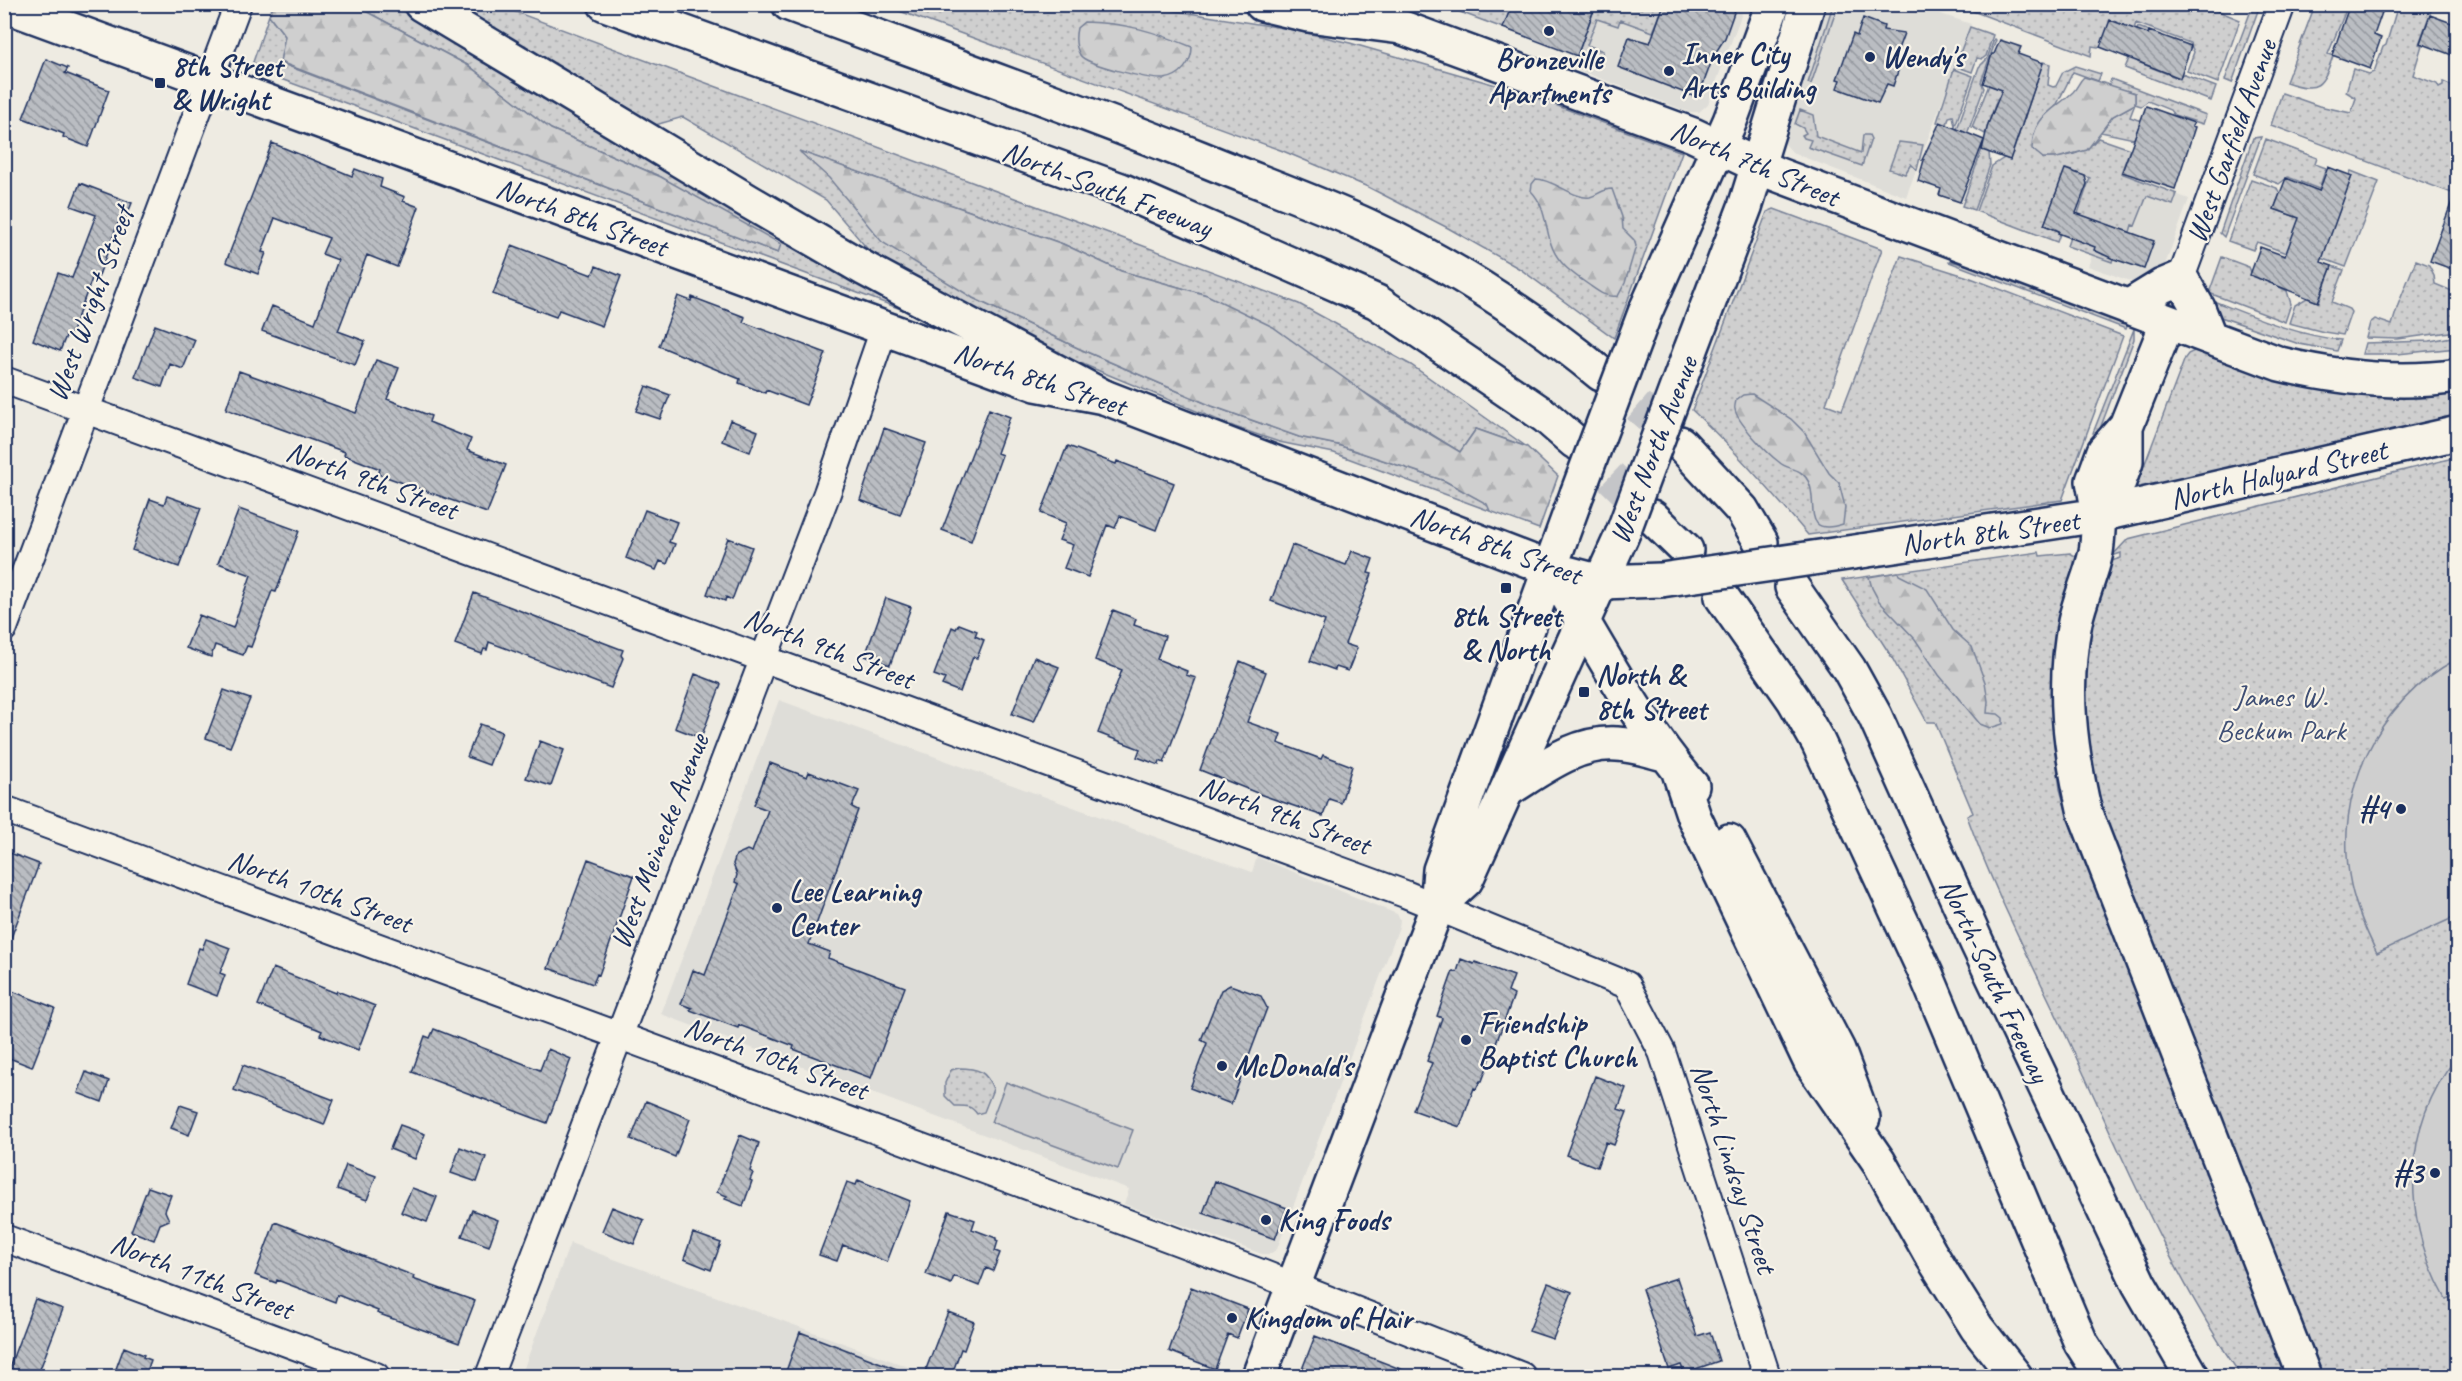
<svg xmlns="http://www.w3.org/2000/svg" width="2462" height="1381" font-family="Caveat,sans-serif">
	<defs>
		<pattern id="green-dots" width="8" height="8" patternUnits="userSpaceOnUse" patternTransform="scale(1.5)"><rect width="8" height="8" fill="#cfcfcf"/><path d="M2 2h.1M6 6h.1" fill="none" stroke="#b1b2b4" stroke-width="1.8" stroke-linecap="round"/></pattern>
		<pattern id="forest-firs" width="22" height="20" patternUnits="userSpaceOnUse" patternTransform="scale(1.5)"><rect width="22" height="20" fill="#cfcfcf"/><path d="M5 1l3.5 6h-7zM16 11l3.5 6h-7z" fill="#b1b2b4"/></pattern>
		<pattern id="building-back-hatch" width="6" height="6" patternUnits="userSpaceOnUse" patternTransform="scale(1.5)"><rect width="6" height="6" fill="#babdc2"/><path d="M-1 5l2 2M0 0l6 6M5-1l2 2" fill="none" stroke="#969aa1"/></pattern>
	</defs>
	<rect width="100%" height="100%" fill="#eeebe2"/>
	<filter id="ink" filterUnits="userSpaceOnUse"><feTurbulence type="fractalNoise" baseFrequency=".0167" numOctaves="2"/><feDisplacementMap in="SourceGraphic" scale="12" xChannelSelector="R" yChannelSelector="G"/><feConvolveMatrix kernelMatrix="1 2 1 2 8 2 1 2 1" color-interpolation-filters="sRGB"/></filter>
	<g filter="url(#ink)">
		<!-- built -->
		<path fill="#deddd8" d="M1596 5H1720L1742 13 1708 104 1699 112H1689L1573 68Z
			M1825 5H1944L1941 14 1971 24 1906 197 1793 153 1786 145 1784 140 1786 126Z
			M2122 174 2189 199 2162 273 2141 285 2088 266Z
			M779 700 1252 872 1257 857 1397 914 1400 920 1399 927 1277 1249 1270 1254H1262L1124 1204 1129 1189 661 1014Z
			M570 1243 933 1376H521Z"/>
		<!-- green -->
		<path fill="url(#green-dots)" stroke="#757f96" stroke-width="1.5" d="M1463 4H1512V5L1503 28 1460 12Z
			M354 5H390L399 9 899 303 909 312 251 68 269 15 285 36 280 63 778 253 661 177 551 129 469 66Z
			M448 5H497L1299 304 1411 365 1527 447 1476 429 1460 452 1207 295 1121 271 1063 244 801 152 973 298 1080 349 1212 406 1299 437 1338 445 1445 481 1488 504 1490 511 1334 453 1279 442 1235 427 1034 344 876 259 826 200 683 117 652 126Z
			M883 5H1139L1289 29 1350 43 1520 92 1682 152 1614 338 1520 269 1448 228 1368 187 1283 151Z
			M1596 5V4L1664 5 1653 32 1620 20 1618 26 1597 19 1587 45 1603 51 1601 65 1577 56Z
			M1833 5H1838L1811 84 1808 83Z
			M1957 5H2204L2240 20 2218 83 2187 71 2194 52 2190 43 2136 23 2134 29 2098 47 2092 46 2091 56Z
			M2253 5H2260L2232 83 2225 80Z
			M2315 5H2331L2346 10 2328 54 2333 56C2322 87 2319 93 2286 82Z
			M2398 5H2433L2419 44 2422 45 2413 75 2437 84 2439 88 2443 86V82L2457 88V195L2271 125 2282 93 2319 106 2351 113 2356 98 2346 92 2353 69 2369 74 2374 72 2383 47 2386 45Z
			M1970 27 1993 35 1986 56 1982 59 1977 58 1972 72 1955 66Z
			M2138 27 2149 31 2138 62 2180 79 2182 74 2216 87 2211 101 2125 68 2140 32 2137 30Z
			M1994 39 1996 40 1981 82 1984 88 1966 137 1957 129 1979 67 1987 59Z
			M2043 62 2050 64 2048 85 2053 87 2056 86 2063 72 2075 66 2101 74 2098 81 2073 72 2056 106 2052 111 2043 158C2065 158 2084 155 2098 138L2130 149 2121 173 2177 194 2173 205 2147 196 2135 226 2132 225 2130 232 2121 230 2112 262 2067 246 2090 178 2066 169 2044 225 2059 231 2060 234 2057 242 1976 211 1992 166 2013 152Z
			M1954 69 1973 76 1955 126 1953 116 1949 117 1947 125 1937 122Z
			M2111 79 2206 115 2203 124 2174 115 2170 110 2148 101 2141 106 2135 104 2130 117 2141 121 2134 139 2101 132 2113 116 2135 104V93L2109 86Z
			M1989 85 2005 91 1997 99 1985 134 1972 127Z
			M1800 110 1813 115 1816 136 1861 153 1863 135H1869L1871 139 1862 166 1808 147 1811 140 1804 138 1802 135 1806 133 1803 128 1795 124Z
			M2261 137 2224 237 2220 233 2253 138Z
			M2266 139 2317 158 2315 164 2326 168 2319 189 2288 177 2279 184 2253 174Z
			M1899 142 1923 145 1917 170 1911 164 1905 174 1889 169Z
			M1982 149 1989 152 1990 165 1974 210 1962 206Z
			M2351 171 2379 182 2346 267 2305 252 2286 253 2257 242 2253 250 2228 241 2251 179 2277 188 2280 194 2274 209 2332 230 2352 176 2349 175Z
			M1774 209 1882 249 1826 404 1842 410 1901 256 1968 277 2123 336 2062 500 1808 535C1771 491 1734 449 1692 410L1767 212Z
			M2222 257 2249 267 2251 272 2287 291 2291 304 2285 322 2209 293Z
			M2416 260 2429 265 2434 275 2435 284 2457 293V331L2398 339 2366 338 2370 323 2375 319 2392 325 2398 305Z
			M1950 261 1983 269 2128 324 2126 329 1949 262Z
			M2332 266 2344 270 2332 302 2349 309 2351 312 2343 335 2324 332 2289 323 2295 305 2307 298 2319 302Z
			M2203 297C2248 314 2293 335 2341 340L2337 351 2299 344 2215 315Z
			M2134 329V339L2098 434 2093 433Z
			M2457 336V348L2397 354H2362L2365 343 2430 341Z
			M2196 350C2290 386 2356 404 2457 390V417L2141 494 2137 491 2136 487 2185 358 2188 354Z
			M2457 457V1376H2323L2105 817 2088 750 2083 696 2090 621 2108 562 2121 558V553L2112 556 2128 539Z
			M2039 552 2040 556 2070 553 2077 557 2079 560 2054 666 2052 725 2060 789 2071 827 2288 1376H2241C2171 1273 2122 1157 2070 1044 2035 969 1995 894 1967 816L1973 813 1935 722H1927L1891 656 1842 580Z
			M959 1068C978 1068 986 1071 993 1089L984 1112 977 1114C971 1105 965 1106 955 1106L945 1096V1083L951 1070Z"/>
		<!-- forest -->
		<path fill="url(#forest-firs)" stroke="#757f96" stroke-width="1.5" d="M274 4 354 5 469 66 551 129 661 177 781 244 778 253 280 62 285 36 269 15Z
			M1084 22C1127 23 1153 31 1192 47 1192 62 1181 77 1164 79 1151 80 1086 65 1080 55 1075 46 1075 37 1077 28Z
			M2084 77 2135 93V104L2113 116 2087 150 2057 158H2043L2032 149C2032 117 2053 111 2073 92 2078 87 2079 81 2084 77Z
			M799 151 1063 244 1121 271 1207 295 1273 327 1383 406 1460 452 1476 429 1527 447 1558 476 1539 529 1490 511 1487 504 1445 481 1338 445 1299 437 1212 406 1080 349 973 298 882 242 829 178Z
			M1536 179C1553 179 1576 200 1590 197 1598 195 1602 189 1612 189L1622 217 1623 229 1634 240 1636 246 1625 283 1618 296C1606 298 1599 292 1589 285 1573 274 1557 263 1551 244 1545 225 1545 205 1531 191L1532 184Z
			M1752 394 1791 419 1804 432 1829 473 1839 483 1845 507 1843 524C1793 540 1827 489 1800 472 1794 468 1785 468 1779 462 1768 454 1736 421 1735 409 1734 408 1736 401 1736 400L1743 395Z
			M1898 572 1899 575 1927 589 1953 630 1972 647 1985 682 1988 701 1987 713 1998 714 2003 718V724L1990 728 1980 724 1939 675 1915 639 1879 601 1872 588 1869 577Z"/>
		<!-- pitch -->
		<path fill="#cfcfcf" stroke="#757f96" stroke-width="1.5" d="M2457 659 2458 797 2451 821 2453 838 2457 849V916L2377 953C2366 931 2356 909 2351 885 2332 795 2377 701 2457 659Z
			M2457 1057 2458 1294 2446 1299C2402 1221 2400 1128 2457 1057Z
			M1006 1082 1133 1130 1118 1169 991 1122Z"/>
		<!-- building -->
		<path fill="url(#building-back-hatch)" stroke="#1b2f5e" stroke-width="1.5" d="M1512 4H1596L1577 56 1503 28Z
			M1664 4H1737L1725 38 1714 55 1698 98 1618 67 1629 37 1650 43Z
			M2350 4H2385L2374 35 2381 38 2370 69 2332 55Z
			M2430 15 2457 25V57L2420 43Z
			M1863 18 1884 26 1883 30 1904 33 1894 60 1901 62 1893 86 1887 84 1878 103 1837 88 1840 80 1837 79 1853 34 1857 36Z
			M2110 20 2148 34 2149 31 2191 46 2180 78 2100 47Z
			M2000 40 2021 47 2018 54 2043 63 2010 160 1982 150 1988 124 2002 90 1983 83 1992 54H1994Z
			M46 59 68 68 65 73 109 90 88 147 63 137 64 134 23 118Z
			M2146 106 2194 123 2192 126 2195 127 2175 189 2122 172Z
			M1940 122 1984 140 1960 202 1939 195 1941 189 1918 181 1924 160H1922Z
			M272 143 352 176 355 169 382 179 380 187 405 197 403 201 419 207 397 267 367 255 338 331 365 341 355 365 262 331 272 306 315 323 338 260 322 254 329 238 275 218 262 252 266 253 258 274 226 262Z
			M2328 167 2352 176 2321 262 2332 266 2318 302 2250 275 2260 247 2285 256 2299 218 2274 209 2286 178 2319 191Z
			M2065 169 2085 176 2087 184 2076 213 2154 241 2144 269 2111 258 2094 250 2095 247 2058 233 2059 231 2044 225Z
			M80 183 132 203 123 225 118 223 98 278 93 276 70 337 66 336 60 351 33 340 58 273 72 278 96 215 71 206Z
			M2455 193H2457V271L2430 261Z
			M512 245 592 275 596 266 621 276 602 326 559 310 556 317 493 294Z
			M678 296 691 301 692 297 745 317 743 322 826 353 806 405 766 390 765 393 739 383 740 379 659 346Z
			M155 325 195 340 183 369 170 364 162 387 135 377Z
			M376 360 399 368 387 399 431 416 429 422 471 439 467 450 506 465 487 513 378 474 380 469 344 455 345 452 226 409 239 371 356 413Z
			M646 386 670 395 660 419 636 411Z
			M989 409 1010 417 997 453 1002 455 971 541 942 530Z
			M730 420 758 431 750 452 722 441Z
			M884 428 926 443 900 515 860 500Z
			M1068 446 1116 464 1117 461 1174 483 1156 530 1120 516 1115 528 1107 525 1088 577 1064 568 1073 545 1059 540 1066 523 1041 513 1065 451H1066Z
			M167 496 201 508 179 567 132 550 150 499 164 504Z
			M239 509 299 531 276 592 272 591 251 647 247 646 243 655 215 645 211 657 186 648 199 615 233 628 251 575 218 563Z
			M645 510 677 522 669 542 675 544 667 564 660 561 656 570 626 558Z
			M728 538 752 547 732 600 726 597 725 601 707 594Z
			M1292 545 1346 565 1352 551 1373 559 1368 573 1372 574 1345 644 1357 648 1348 671 1336 667 1335 670 1310 661 1325 621 1271 601Z
			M474 593 623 650 621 655 623 658 611 688 489 642 487 650 484 649 482 654 455 644Z
			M886 598 911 607 890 665 865 656Z
			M1113 610 1136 619 1134 625 1165 636 1157 659 1187 671 1186 675 1196 678 1164 763 1160 761 1159 765 1137 757 1140 749 1098 733 1122 670 1095 660Z
			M959 624 977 631 975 636 984 640 977 658 973 657 960 692 942 685 945 679 934 675 952 627 956 629Z
			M1034 657 1059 667 1034 722 1012 714Z
			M1240 661 1266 672 1247 722 1281 734 1278 743 1321 759 1323 755 1352 766 1341 803 1329 799 1323 816 1262 795 1200 770Z
			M695 674 721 684 701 738 675 728Z
			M224 690 250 699 230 747 206 738Z
			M480 724 502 732 489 765 467 757Z
			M540 741 564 750 551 786 526 778Z
			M770 763 807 777 809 772 859 791 852 807 858 810 809 944 830 952 828 958 905 987 871 1078 793 1049 794 1046 739 1025 738 1028 690 1010 692 1008 681 1004 693 970 705 975 739 884 735 882 737 875 733 864 736 855 747 850 752 852 768 810 754 805Z
			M10 853 39 864 6 951 4 866Z
			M588 859 634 876 599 975 597 974 593 984 548 968Z
			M206 939 230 948 220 973 225 975 217 996 186 984 199 948 202 949Z
			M1461 959 1474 964 1475 962 1514 976 1508 992 1514 995 1482 1081H1480L1476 1089 1474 1088 1460 1127 1413 1110 1432 1063 1427 1061 1442 1018 1437 1016 1453 971 1457 972Z
			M273 968 336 993 337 991 375 1006 358 1050 320 1035 322 1031 258 1005Z
			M1230 985 1261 996 1267 1008 1231 1104 1190 1088 1207 1043 1201 1040 1221 990Z
			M12 991 55 1008 32 1067 4 1056V1011Z
			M434 1029 540 1070 548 1049 571 1059 547 1123 412 1072 425 1036 430 1038Z
			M243 1065 334 1100 324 1125 234 1090Z
			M86 1072 109 1081 102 1102 78 1093Z
			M1595 1076 1626 1088 1618 1109 1627 1112 1614 1145 1606 1142 1597 1167 1566 1155Z
			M646 1101 690 1119 675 1157 631 1139Z
			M180 1105 198 1111 189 1135 171 1128Z
			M400 1125 425 1134 415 1159 390 1149Z
			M740 1135 759 1143 750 1171 753 1173 750 1180 752 1181 743 1206 725 1199 727 1196 717 1192Z
			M460 1147 486 1157 477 1182 451 1173Z
			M346 1165 376 1176 367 1200 337 1189Z
			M858 1180 910 1201 887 1262 843 1245 837 1261 819 1255 847 1182 856 1185Z
			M1215 1181 1287 1208 1275 1239 1203 1213Z
			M148 1187 171 1195 165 1211 169 1220 160 1224 154 1240 131 1231Z
			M412 1188 437 1197 427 1222 401 1212Z
			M612 1207 644 1220 634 1244 602 1231Z
			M472 1210 498 1220 489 1246 462 1236Z
			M949 1211 975 1220 972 1229 996 1238V1240L998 1241 995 1251 1000 1253 993 1271 986 1268 979 1286 954 1276 951 1284 926 1274Z
			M275 1222 414 1276 413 1279 475 1301 459 1343 377 1313 378 1311 340 1296 337 1295 335 1302 277 1280 276 1283 255 1275Z
			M693 1233 721 1243 711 1270 684 1259Z
			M1677 1278 1697 1336 1710 1332 1719 1361 1684 1373 1681 1365 1669 1369 1642 1289Z
			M1548 1283 1572 1292 1553 1339 1529 1331Z
			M1191 1287 1248 1309 1237 1338 1228 1334 1215 1369 1169 1351Z
			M35 1299 63 1309 37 1377H30L9 1368Z
			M948 1312 974 1322 964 1350 961 1349 951 1377H923Z
			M800 1332 912 1375 911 1377H784Z
			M1315 1336 1416 1375V1377H1299Z
			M124 1347 144 1355 143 1357 151 1360 145 1377H113Z"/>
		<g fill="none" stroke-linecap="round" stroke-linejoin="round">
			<!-- highway-tunnel -->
			<path stroke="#c4c5c8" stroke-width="33" stroke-dasharray="33 16" stroke-linecap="butt" d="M1601 374 1680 443
				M1575 442 1652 517"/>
			<!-- street casing -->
			<g stroke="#1b2f5e" stroke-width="30">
				<path id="street" d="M2181 278 2282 4
					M4 380 1405 894 1627 985 1662 1052 1767 1376
					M4 628 238 4
					M4 809 1117 1219 1264 1274 1522 1376
					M4 1238 376 1376
					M489 1376 827 493 885 326"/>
			</g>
			<!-- secondary casing -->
			<g stroke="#1b2f5e" stroke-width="38">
				<path id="secondary" d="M4 5 1036 384 1104 397 1551 569 1601 582 1661 580
					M1365 14 1693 135 1776 174 2280 364C2338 378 2399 385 2458 376
					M2128 307 2162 286 2181 278 2198 308 2209 336
					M1646 310 1730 121 1773 4
					M1690 352 1745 207 1808 4
					M2099 515 2093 481 2104 451 2126 426 2167 324
					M2099 515 2117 487 2126 462V426
					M1861 551 2099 515 2458 433
					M1437 907 1466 880 1622 535
					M1259 1376 1437 907 1440 870 1577 494"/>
			</g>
			<!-- highway casing -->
			<g stroke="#1b2f5e" stroke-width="38">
				<path id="highway" d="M421 4 748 201 865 269 1104 397
					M605 4 1121 190 1377 302 1545 416 1575 442
					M789 4C926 55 1064 104 1200 158 1256 181 1313 201 1368 226 1452 265 1529 315 1601 374
					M1262 4 1308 15 1393 26
					M1680 443 1742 510 1761 542
					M2099 515C2098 527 2098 540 2096 552 2091 576 2080 598 2075 622 2062 689 2070 748 2085 813L2304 1376
					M1652 517 1686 550
					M1551 569C1597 642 1635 720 1692 786
					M1792 587 1849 669 1875 716 1977 943 2139 1284 2192 1376
					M1722 597 1794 700 1818 742 1926 974 2081 1343 2102 1376
					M1678 769 1694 817 1811 1063 1879 1162 1930 1253 1977 1328 2015 1376
					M1507 790C1540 770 1576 741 1617 744 1634 745 1650 750 1667 755
					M1729 841 1838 1050 1863 1118"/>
			</g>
			<!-- street -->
			<use href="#street" stroke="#f7f3e8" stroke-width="26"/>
			<!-- secondary -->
			<use href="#secondary" stroke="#f7f3e8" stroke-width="33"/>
			<!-- highway -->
			<use href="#highway" stroke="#f7f3e8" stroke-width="33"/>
			<!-- secondary-bridge casing -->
			<g stroke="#1b2f5e" stroke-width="38" stroke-linecap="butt">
				<path id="secondary-bridge" d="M1577 494 1646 310
					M1622 535 1690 352
					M1661 580 1861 551"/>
			</g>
			<!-- secondary-bridge -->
			<use href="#secondary-bridge" stroke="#f7f3e8" stroke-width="33"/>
		</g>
	</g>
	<!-- markers -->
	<g fill="#1b2f5e" stroke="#f7f3e8" stroke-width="2">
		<circle cx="1549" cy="31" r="6"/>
		<circle cx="1870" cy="57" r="6"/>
		<circle cx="1669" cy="71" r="6"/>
		<rect x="154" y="77" width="12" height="12" rx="3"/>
		<rect x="1500" y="582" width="12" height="12" rx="3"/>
		<rect x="1578" y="686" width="12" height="12" rx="3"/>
		<circle cx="2401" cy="809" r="6"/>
		<circle cx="777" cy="908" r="6"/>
		<circle cx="1466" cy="1040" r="6"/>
		<circle cx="1222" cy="1066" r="6"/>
		<circle cx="2435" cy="1173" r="6"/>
		<circle cx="1266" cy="1220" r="6"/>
		<circle cx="1232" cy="1318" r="6"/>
	</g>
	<g text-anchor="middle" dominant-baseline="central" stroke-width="4.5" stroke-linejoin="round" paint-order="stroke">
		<!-- poi labels -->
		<g font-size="30" font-weight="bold" fill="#1b2f5e" stroke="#f7f3e8" text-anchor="start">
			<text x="1681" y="54">Inner City<tspan x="1681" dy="34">Arts Building</tspan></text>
			<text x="1882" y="57">Wendy's</text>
			<text x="1549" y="59" text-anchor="middle">Bronzeville<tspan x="1549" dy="34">Apartments</tspan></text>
			<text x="172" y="66">8th Street<tspan x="172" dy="34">&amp; Wright</tspan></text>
			<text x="1506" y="616" text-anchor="middle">8th Street<tspan x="1506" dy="34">&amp; North</tspan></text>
			<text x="1596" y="675">North &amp;<tspan x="1596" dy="34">8th Street</tspan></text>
			<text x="2389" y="809" text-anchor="end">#4</text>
			<text x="789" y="891">Lee Learning<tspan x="789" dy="34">Center</tspan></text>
			<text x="1478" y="1023">Friendship<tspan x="1478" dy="34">Baptist Church</tspan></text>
			<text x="1234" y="1066">McDonald's</text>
			<text x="2423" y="1173" text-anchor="end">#3</text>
			<text x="1278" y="1220">King Foods</text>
			<text x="1244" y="1318">Kingdom of Hair</text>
		</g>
		<!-- street labels -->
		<g font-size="30" fill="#1b2f5e" stroke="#f7f3e8">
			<text transform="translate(2231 141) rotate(-70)">West Garfield Avenue</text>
			<text transform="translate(1755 163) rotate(23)">North 7th Street</text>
			<text transform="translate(1107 189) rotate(21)">North-South Freeway</text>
			<text transform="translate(582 217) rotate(20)">North 8th Street</text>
			<text transform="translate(90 304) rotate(-70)">West Wright Street</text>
			<text transform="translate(1040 379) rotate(18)">North 8th Street</text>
			<text transform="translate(1653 450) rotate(-69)">West North Avenue</text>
			<text transform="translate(2278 474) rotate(-13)">North Halyard Street</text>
			<text transform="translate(372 480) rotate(20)">North 9th Street</text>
			<text transform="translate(1990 532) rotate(-8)">North 8th Street</text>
			<text transform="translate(1496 545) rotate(20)">North 8th Street</text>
			<text transform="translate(829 648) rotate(21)">North 9th Street</text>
			<text transform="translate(1285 815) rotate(20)">North 9th Street</text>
			<text transform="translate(659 841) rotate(-69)">West Meinecke Avenue</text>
			<text transform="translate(320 891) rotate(20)">North 10th Street</text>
			<text transform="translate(1995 980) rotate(65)">North-South Freeway</text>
			<text transform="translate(776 1058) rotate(20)">North 10th Street</text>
			<text transform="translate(1734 1168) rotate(72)">North Lindsay Street</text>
			<text transform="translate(202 1276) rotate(21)">North 11th Street</text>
		</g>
		<!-- park labels -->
		<g font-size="30" fill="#3f4f75" stroke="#f7f3e8">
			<text x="2281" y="696">James W.<tspan x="2281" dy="34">Beckum Park</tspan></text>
		</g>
	</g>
	<!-- margin -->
	<rect width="2462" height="1381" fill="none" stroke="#f7f3e8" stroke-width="24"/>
	<rect x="12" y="12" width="2438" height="1357" fill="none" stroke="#1b2f5e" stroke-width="2" filter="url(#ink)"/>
</svg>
